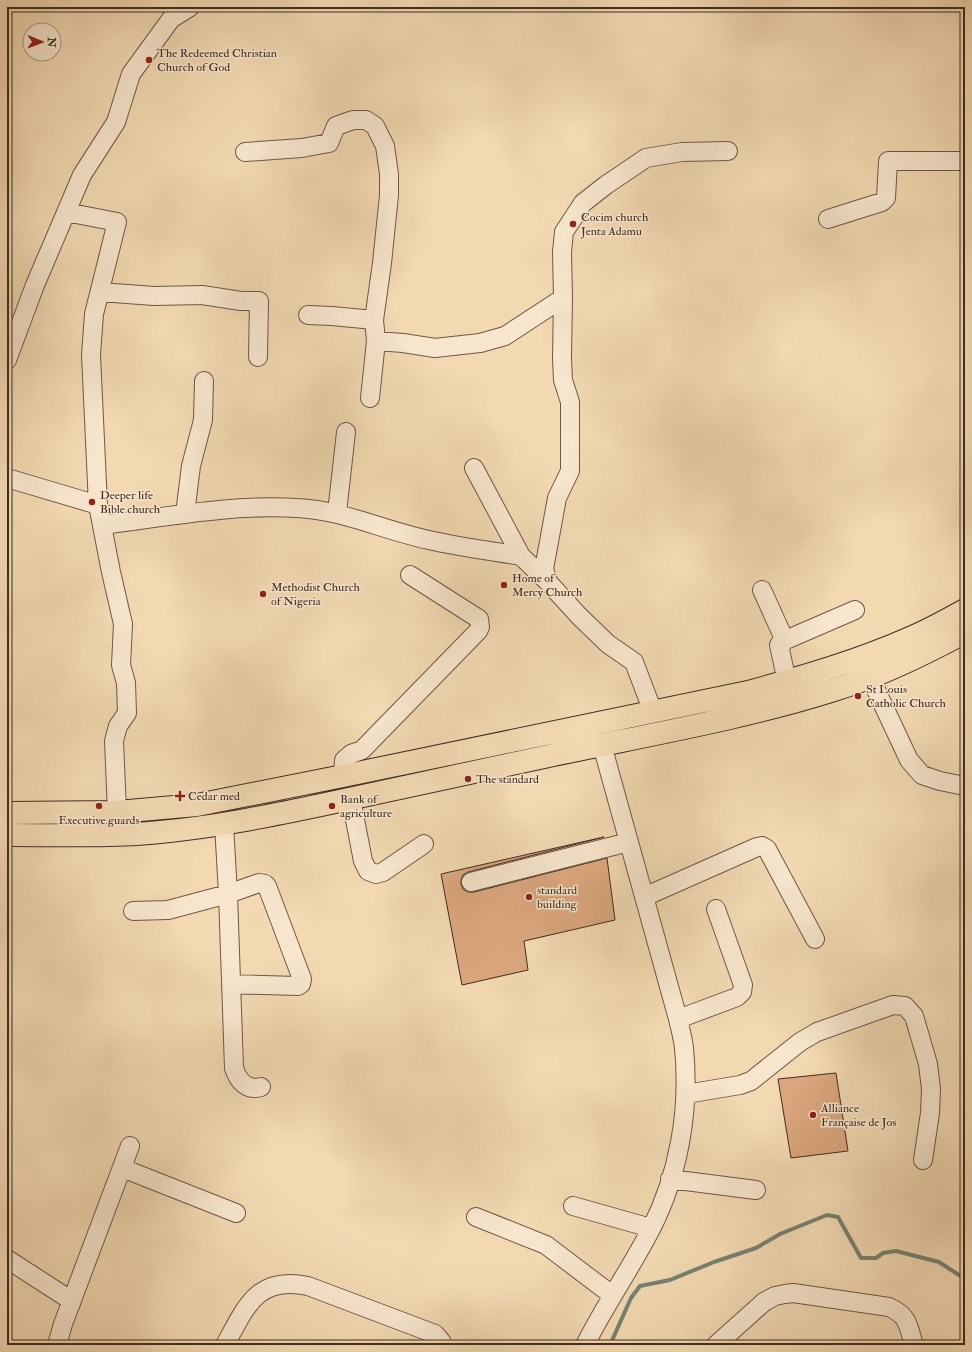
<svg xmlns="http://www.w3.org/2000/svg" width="972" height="1352" font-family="'IM FELL Double Pica',serif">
	<rect width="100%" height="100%" fill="#f2d9b2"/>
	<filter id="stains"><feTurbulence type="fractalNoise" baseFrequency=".005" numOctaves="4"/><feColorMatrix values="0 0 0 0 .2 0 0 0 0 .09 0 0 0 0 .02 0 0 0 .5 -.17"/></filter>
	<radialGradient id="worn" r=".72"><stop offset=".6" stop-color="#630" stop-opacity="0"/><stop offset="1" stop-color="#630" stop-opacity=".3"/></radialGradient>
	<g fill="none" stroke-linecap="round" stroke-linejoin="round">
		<!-- stream -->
		<path stroke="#788272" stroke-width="4" d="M610 1345 631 1298 640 1286 670 1280 714 1262 756 1248 780 1234 827 1215 838 1217 861 1258H876L883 1253 896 1251 939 1262 965 1279"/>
	</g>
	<!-- building -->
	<path fill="#dba77e" stroke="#412d21" d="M604 837 468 872 463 875 461 880V884L463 889 468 892H474L607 858 615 920 524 941 528 970 462 985 441 874Z
		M836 1073 848 1151 791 1158 778 1079Z"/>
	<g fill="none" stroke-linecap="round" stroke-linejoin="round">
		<!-- minor casing -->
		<g stroke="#6d5845" stroke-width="20">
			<path id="minor" d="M245 152 302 148 329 143 336 126 353 120H366L375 126 385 146 389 174V195L382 263 374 320 376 341 370 398
				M66 212 117 222 94 314 91 355 98 505 111 572 123 624 121 665 126 683 127 713 118 726 114 741 117 812
				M828 219 882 202 886 198 888 161H965
				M100 292 154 296 202 295 241 301H259L258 357
				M308 315 332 316 374 320
				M376 341 403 343 435 348 480 343 505 336 563 298
				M7 360 35 285 82 175 116 122 131 74 171 19 190 7
				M474 468 521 556 548 582
				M7 478 98 505
				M337 513 346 432
				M185 514 191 466 203 420 204 381
				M102 525C167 517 232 504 297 508 343 510 385 531 429 540 459 547 491 551 521 556
				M762 590 785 641
				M866 665 870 677 909 760 922 775 940 781 965 786
				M787 682 779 645 781 642 855 610
				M653 712 634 662 608 644 579 616 548 582 544 569 557 498 570 471V402L563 380 562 358 563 298 562 252 564 232 583 203 606 185 646 158 682 152 728 151
				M343 776 344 760 351 754 362 750 478 631 480 627 479 619 410 575
				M351 799 363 861 368 871 376 874 383 872 424 844
				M224 824 228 894 259 883 265 884 267 886 302 979 301 984 298 986 231 984
				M471 882 629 842
				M644 897 757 847 762 846 767 849 815 939
				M133 911 168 910 228 894 234 1068C238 1081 247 1091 261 1087
				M678 1019 737 997 742 992 743 985 716 909
				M686 1094 740 1085 751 1081 800 1042 817 1032 893 1005 905 1006 914 1016 928 1064 931 1089 930 1113 923 1160
				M122 1168 236 1213
				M670 1179 756 1190
				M573 1206 651 1228
				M476 1217 546 1245 612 1295
				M7 1259 72 1301
				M57 1345 63 1324 130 1146
				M225 1345C246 1307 257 1275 308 1286L435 1334 441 1341 443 1345
				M585 1345C605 1305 631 1268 651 1229 679 1174 690 1110 684 1048 683 1038 680 1028 678 1019L602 745
				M716 1345 764 1302 775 1296 785 1294 793 1293 889 1307C909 1316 908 1326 914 1345"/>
		</g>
		<!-- highway casing -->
		<g stroke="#412d21" stroke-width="24">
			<path id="highway" d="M7 813 117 812 197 805 343 776 748 692C803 677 858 661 910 638 929 630 947 620 965 610
				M7 835C58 835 110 837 160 832 215 827 268 816 321 805 396 789 470 773 544 757 641 736 739 720 834 690 879 676 923 655 965 632"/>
		</g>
		<!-- minor -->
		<use href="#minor" stroke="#f7e6cd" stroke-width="18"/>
		<!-- highway -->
		<use href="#highway" stroke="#f2d9b2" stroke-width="22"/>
	</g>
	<!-- markers -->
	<g fill="#8f2418" stroke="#f7e6cd" stroke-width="1.5">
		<circle cx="149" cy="60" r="4"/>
		<circle cx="573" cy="224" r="4"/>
		<circle cx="92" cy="502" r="4"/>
		<circle cx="504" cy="585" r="4"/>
		<circle cx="263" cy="594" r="4"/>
		<circle cx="858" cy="696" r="4"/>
		<circle cx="468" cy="779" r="4"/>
		<path d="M178 790h4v4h4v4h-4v4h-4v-4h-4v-4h4z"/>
		<circle cx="99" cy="806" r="4"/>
		<circle cx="332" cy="806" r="4"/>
		<circle cx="529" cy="897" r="4"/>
		<circle cx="813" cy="1115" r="4"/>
	</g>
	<g text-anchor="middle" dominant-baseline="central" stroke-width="3" stroke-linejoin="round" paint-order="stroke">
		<!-- poi labels -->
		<g font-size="12" fill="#412d21" stroke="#f7e6cd" text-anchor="start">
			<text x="157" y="53">The Redeemed Christian<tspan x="157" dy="14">Church of God</tspan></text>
			<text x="581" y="217">Cocim church<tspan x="581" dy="14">Jenta Adamu</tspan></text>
			<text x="100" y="495">Deeper life<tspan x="100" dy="14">Bible church</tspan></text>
			<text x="512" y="578">Home of<tspan x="512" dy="14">Mercy Church</tspan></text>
			<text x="271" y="587">Methodist Church<tspan x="271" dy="14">of Nigeria</tspan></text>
			<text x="866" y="689">St Louis<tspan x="866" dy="14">Catholic Church</tspan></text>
			<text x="476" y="779">The standard</text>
			<text x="188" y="796">Cedar med</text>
			<text x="340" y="799">Bank of<tspan x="340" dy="14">agriculture</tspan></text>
			<text x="99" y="820" text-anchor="middle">Executive guards</text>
			<text x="537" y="890">standard<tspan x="537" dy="14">building</tspan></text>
			<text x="821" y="1108">Alliance<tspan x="821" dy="14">Française de Jos</tspan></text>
		</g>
	</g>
	<!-- margin -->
	<rect width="972" height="1352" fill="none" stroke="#f2d9b2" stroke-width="24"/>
	<rect x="8" y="8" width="956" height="1336" fill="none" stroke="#412d21" stroke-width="2"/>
	<rect x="12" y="12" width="948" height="1328" fill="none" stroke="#412d21"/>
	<!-- north arrow -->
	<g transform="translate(42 42) rotate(91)"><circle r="19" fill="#f7e6cd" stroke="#ae9c88"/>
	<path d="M0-3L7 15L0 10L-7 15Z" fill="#8f2418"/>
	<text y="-6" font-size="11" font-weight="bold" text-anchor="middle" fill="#412d21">N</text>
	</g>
	<rect width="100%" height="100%" filter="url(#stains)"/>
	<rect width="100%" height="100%" fill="url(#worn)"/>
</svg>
